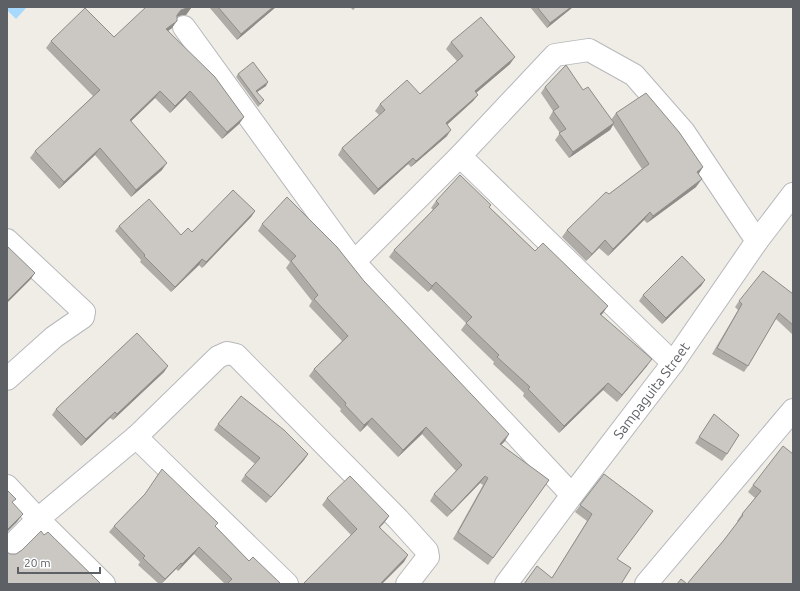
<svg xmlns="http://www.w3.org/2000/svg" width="800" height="591" font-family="Ubuntu,sans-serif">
	<rect width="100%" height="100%" fill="#f0ede6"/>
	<!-- water -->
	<path fill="#a7d9fe" d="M7 7H27L16 19 7 10Z"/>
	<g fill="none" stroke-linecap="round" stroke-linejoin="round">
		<!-- street casing -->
		<g stroke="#b6b8bc" stroke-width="24">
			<g id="street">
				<path d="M184 27 354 262 572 495"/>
				<path d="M460 156 673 363"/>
				<path d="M7 240 84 312 83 317 54 337 7 379"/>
				<path d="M354 262 460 156 555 55 589 50 634 75 684 132 757 241"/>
				<path d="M136 437 287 584"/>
				<path d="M7 486 38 519 104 584"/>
				<path d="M7 550 38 519 136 437 218 357 227 353 236 355 398 519 427 551 428 557 407 584"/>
				<path id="s1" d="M506 584 572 495 673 363 757 241 793 194"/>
			</g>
		</g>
		<!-- secondary casing -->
		<g stroke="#b7babf" stroke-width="24">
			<path id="secondary" d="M646 584 793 410"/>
		</g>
		<!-- street -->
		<use href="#street" stroke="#fff" stroke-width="22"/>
		<!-- secondary -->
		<use href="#secondary" stroke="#fff" stroke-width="22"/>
	</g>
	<!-- wall -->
	<path fill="#afaca8" d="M209 7H276L237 40Z
		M350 7H356L353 10Z
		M530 7H573L547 28Z
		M191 8 186 15H182L177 17 172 28 168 31 244 117 239 124 222 139 185 98 170 113 155 98 131 121 162 170 131 197 95 155 59 189 30 158 35 151 93 96 46 48 51 41 114 37Z
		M451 42 510 64 476 93 478 95 473 101 447 125V136L411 167 408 164 374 195 338 155 342 148 379 115 375 111 380 104 420 94 457 61 446 49Z
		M238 74 266 86 257 92 262 103 258 107 236 77Z
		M545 87 583 90 611 120 616 113 703 167 698 174 696 187 647 223 644 220 608 256 599 248 586 261 562 237 567 230 609 194 642 169 613 125 610 130 569 158 555 140 560 133 549 118 553 111 541 93Z
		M436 201 489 207 535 251 603 313 601 315 647 366 617 402 603 390 559 433 523 396 524 393 493 364 494 362 461 330 466 323 431 289 428 292 389 257 394 250 433 210 431 208Z
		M255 211 251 217 202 268 199 265 171 292 140 262 141 260 115 231 119 226 181 235Z
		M262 224 364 281 505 441 501 445 549 480 488 565 453 539 483 485 480 483 447 517 430 501 434 494 456 471 422 434 398 457 367 425 360 432 340 411 341 409 309 376 314 369 342 341 309 306 312 301 286 268 290 262 258 231Z
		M705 280 701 286 662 324 639 301 643 295Z
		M793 294V335L776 319 748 366 744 372 712 354 738 310 735 307 739 301Z
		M168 366 164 372 113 420 110 418 81 446 52 415 56 409Z
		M714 414 727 454 722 461 695 443Z
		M218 424 308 454 304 460 266 503 241 481 245 475 255 464 214 430Z
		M793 454V584H687L724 540 738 522 737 521 742 514 755 498 748 492 753 485Z
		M604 474 617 560 552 578 587 521 575 512Z
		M144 495 218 523 215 526 249 561 281 584H225L194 554 178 571 176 569 161 584H159L138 565 140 562 109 532 114 526Z
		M327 498 389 516 384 523 380 527 404 562 351 535 322 505Z"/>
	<!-- shaded-wall -->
	<path fill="#8e8c88" d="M273 7H276L237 40 241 34Z
		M571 7H573L547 28 550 23Z
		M187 8H191L186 15H182L176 17 181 10Z
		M177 21 172 28 161 36 166 29Z
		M515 57 510 64 470 98 475 91Z
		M268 82 266 86 254 94 256 91Z
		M160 91 155 98 125 127 130 120Z
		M190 91 185 98 170 113 175 106Z
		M478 95 473 101 441 130 446 123Z
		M244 117 239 124 222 139 227 132Z
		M614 123 610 130 569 158 573 152Z
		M451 130 447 136 411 167 416 161Z
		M100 148 95 155 59 189 64 182Z
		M413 158 408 164 374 195 378 189Z
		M167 163 162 170 131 197 136 190Z
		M703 167 698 175 697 172Z
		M702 179 696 187 647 223 653 216Z
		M255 211 251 217 202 268 206 262Z
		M650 212 644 220 608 256 613 249Z
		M605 240 599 248 586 261 592 254Z
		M202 259 199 265 171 292 175 287Z
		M35 273 31 279 7 303V301Z
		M705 280 701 286 662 324 666 318Z
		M436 282 431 289 428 292 432 286Z
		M608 306 603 313 595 321 600 314Z
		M652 359 647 366 617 402 622 395Z
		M168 366 164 372 113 420 117 414Z
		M608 383 603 390 559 433 564 426Z
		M115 412 110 418 81 446 86 439Z
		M372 418 367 425 360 432 364 425Z
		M426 427 422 434 398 457 403 450Z
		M509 434 505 441 495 451 500 444Z
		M308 454 304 460 266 503 271 497Z
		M485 476 480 483 447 517 452 511Z
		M23 514 17 522 7 532V530Z
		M389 516 384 523 374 533 379 527Z
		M199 547 194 554 178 571 182 564Z
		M408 555 404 562 382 584H380Z
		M181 563 176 569 161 584 165 579Z"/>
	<!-- building -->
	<path fill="#cbc8c3" stroke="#8e8c88" d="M146 7H190L191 8H187L181 10 177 15V21L166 29 215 77 244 117 227 132 190 91 175 106 160 91 130 120 167 163 136 190 100 148 64 182 35 151 100 90 51 41 85 8 114 37Z
		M218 7H273L241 34Z
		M537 7H571L550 23Z
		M481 17 515 57 475 91 478 95 446 123 451 130 416 161 413 158 378 189 342 148 385 110 380 104 407 80 420 94 463 56 451 42Z
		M253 62 268 82 256 91 264 100 260 104 238 74Z
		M566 65 583 90 588 87 614 123 573 152 559 133 566 129 553 111 559 107 545 87Z
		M646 93 679 132 703 167 697 172 702 179 653 216 650 212 613 249 605 240 592 254 567 230 606 192 609 194 649 164 616 113Z
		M460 175 491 205 489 207 535 251 543 243 608 306 600 314 652 359 622 395 608 383 564 426 528 389 530 387 497 357 499 355 466 323 472 317 436 282 432 286 394 250 439 204 436 201Z
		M233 190 255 211 206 262 202 259 175 287 144 256 145 255 119 226 149 199 181 235 188 228 192 232Z
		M287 197 337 247 364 281 509 434 500 444 549 480 493 558 458 532 488 478 485 476 452 511 434 494 462 465 426 427 403 450 372 418 364 425 345 405 346 403 314 369 348 336 314 299 318 295 291 261 296 256 262 224Z
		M7 246 35 273 7 301Z
		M682 256 705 280 666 318 643 295Z
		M763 271 793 294V325L779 313 748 366 717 348 742 304 739 301Z
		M137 333 168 366 117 414 115 412 86 439 56 409Z
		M241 396 284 430 308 454 271 497 245 475 260 458 218 424Z
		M714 414 739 435 727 454 699 437Z
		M783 446 793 454V584H677L681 579 687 584 724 540 743 515 742 514 761 491 753 485Z
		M162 469 218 523 215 526 249 561 253 557 281 584H229L228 583 232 579 199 547 182 564 181 563 165 579 143 558 145 556 114 526 145 494Z
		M604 474 653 511 617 559 631 568 621 584H524L537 566 552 578 592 514 580 505Z
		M350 476 389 516 379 527 408 555 380 584H303L357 529 327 498Z
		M7 490 16 499 12 502 23 514 7 530Z
		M41 531 44 535 48 532 101 584H7V552L10 554H16L22 550Z"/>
	<g text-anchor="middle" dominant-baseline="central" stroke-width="3" stroke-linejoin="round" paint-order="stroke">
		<!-- street labels -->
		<g font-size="14" fill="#5d6166" stroke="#fff">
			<text stroke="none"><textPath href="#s1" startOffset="242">Sampaguita Street</textPath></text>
		</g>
	</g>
	<!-- border -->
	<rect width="800" height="591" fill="none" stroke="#5d6166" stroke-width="16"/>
	<!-- scale -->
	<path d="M18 567v6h82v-6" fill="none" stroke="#5d6166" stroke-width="2"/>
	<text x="24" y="567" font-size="12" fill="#5d6166" stroke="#ffffff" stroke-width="3" paint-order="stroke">20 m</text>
</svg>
